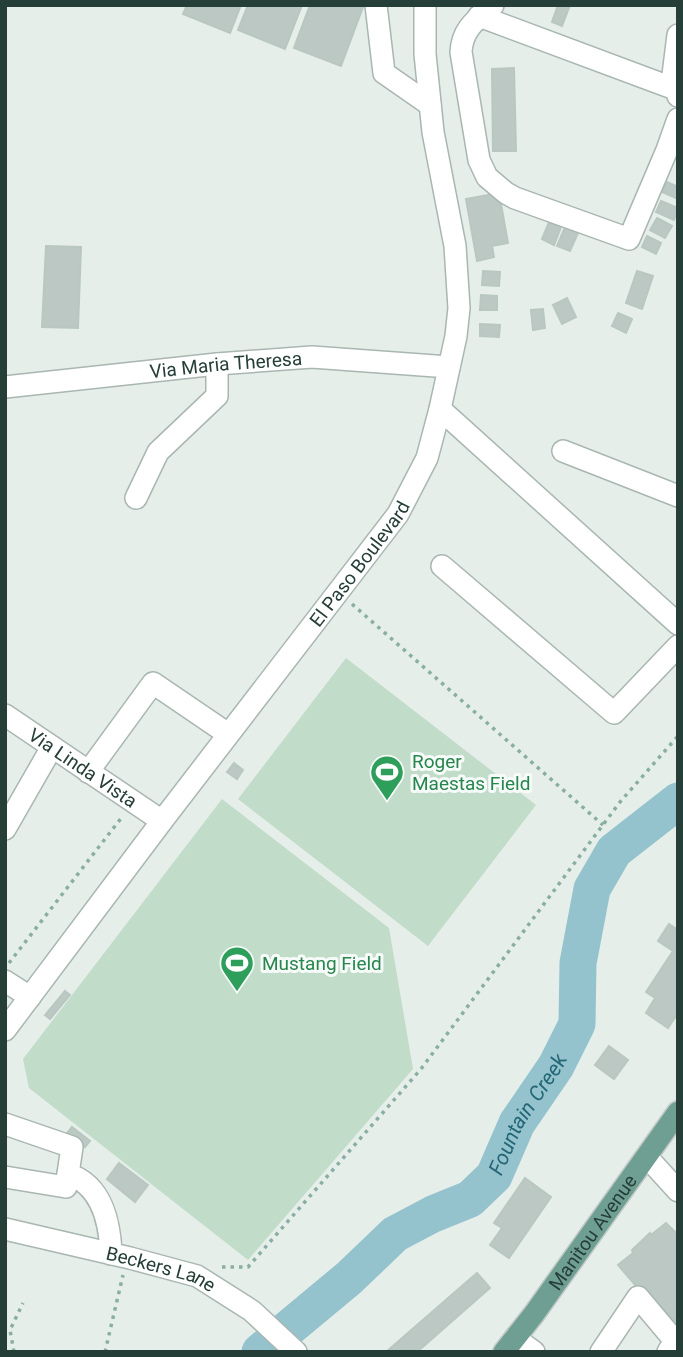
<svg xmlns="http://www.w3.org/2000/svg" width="683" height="1357" font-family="Roboto,sans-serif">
	<rect width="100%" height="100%" fill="#e6eeea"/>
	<!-- green -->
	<path fill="#c1dcc9" d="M346 658 536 805 428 946 238 799Z
		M222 799 389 928 413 1069 248 1260 29 1088 23 1059Z"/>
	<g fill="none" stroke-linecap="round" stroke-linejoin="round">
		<!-- river -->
		<path stroke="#94c3cd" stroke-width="37" id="s1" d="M260 1352 349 1278 395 1234 433 1214 470 1199 494 1176 517 1123 556 1066 577 1024 578 963 592 889 614 851 678 801"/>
	</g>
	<!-- building -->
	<path fill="#bbc8c3" stroke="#b9c7c1" stroke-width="2" d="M187 5H241L230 33 183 14Z
		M248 5H302L285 49 238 30Z
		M310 5H358L363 7 341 66 294 48Z
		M558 5H570L562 26 552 22Z
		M514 68 516 151H493L492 69Z
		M667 182 678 187V199L662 192Z
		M499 193 508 243 492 246 494 257 477 261 466 199Z
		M661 201 678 208 674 220 656 212Z
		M657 218 672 226 665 238 650 230Z
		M549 222 561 227 554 245 542 239Z
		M565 227 578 233 570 251 557 246Z
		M647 236 661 243 656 254 642 247Z
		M46 246 81 247 78 328 42 327Z
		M483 271 500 272 499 286 482 285Z
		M637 271 653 276 642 309 626 303Z
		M481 295 497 296V310H480Z
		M567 298 576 317 562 324 553 305Z
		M543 309 545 328 533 330 531 310Z
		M618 313 632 319 626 333 612 326Z
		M480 324 500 325 499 337 480 336Z
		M234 763 243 770 237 779 227 772Z
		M669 924 678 930V1013L668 1028 646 1013 655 998 646 992 673 951 658 941Z
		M65 991 70 995 50 1019 45 1015Z
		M609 1046 628 1060 614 1079 595 1065Z
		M72 1127 90 1141 85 1147 67 1133Z
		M119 1163 148 1185 135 1202 107 1179Z
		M525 1178 551 1197 509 1258 490 1245 502 1228 494 1223Z
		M666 1223 678 1235V1335L618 1265 633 1253 632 1250 650 1233 651 1235Z
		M477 1273 490 1288 417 1352H386Z"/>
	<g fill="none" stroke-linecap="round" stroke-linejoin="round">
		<!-- minor casing -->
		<g stroke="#a9b6b1" stroke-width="24">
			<g id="minor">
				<path d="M376 5 384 73 430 105"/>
				<path d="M493 5C477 19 462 29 461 52L479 160 487 177 506 193 515 198 629 239 667 150 678 119"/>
				<path d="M479 16 675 89"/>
				<path d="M678 35 673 75 678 96"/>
				<path id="s2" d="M5 387 217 364 312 357 449 367"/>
				<path d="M440 409 678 624"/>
				<path d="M563 451 678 496"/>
				<path d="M136 498 158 452 217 396V364"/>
				<path d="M442 566 614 713 678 646"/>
				<path id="s3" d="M5 715 162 821"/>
				<path d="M88 772 153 683 228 734"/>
				<path d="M5 829 52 747"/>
				<path d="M5 981 30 997"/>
				<path id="s4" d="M5 1030 162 821 398 514 427 458 440 409 456 336 459 308 455 246 433 132 425 54V5"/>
				<path d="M5 1124 72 1147 66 1187 5 1177"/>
				<path d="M647 1157 678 1191"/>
				<path d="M68 1174C102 1185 110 1223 111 1254"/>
				<path id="s5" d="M5 1229 130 1258 197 1276 252 1311 296 1352"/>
				<path d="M515 1338 534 1352"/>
				<path d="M601 1352 638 1297 675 1341 668 1352"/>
			</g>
		</g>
		<!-- major casing -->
		<g stroke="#c2c9c7" stroke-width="24">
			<g id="major">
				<path id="s6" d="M504 1352 534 1314 678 1112"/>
			</g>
		</g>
		<!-- path -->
		<path stroke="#89aea3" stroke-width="3.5" stroke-dasharray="3.5 5" stroke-linecap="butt" d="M352 604 603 825
			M9 963 122 817
			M222 1267H248L421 1069 620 802 678 736
			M14 1352 10 1330 23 1303
			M105 1352 123 1275"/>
		<!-- minor -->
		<use href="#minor" stroke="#fff" stroke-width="21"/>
		<!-- major -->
		<use href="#major" stroke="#6f9f93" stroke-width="21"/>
	</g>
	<!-- icons -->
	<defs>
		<g id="stadium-pin" transform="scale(1.75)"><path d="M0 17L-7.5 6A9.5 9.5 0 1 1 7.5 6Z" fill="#2e9e5b" stroke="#f6faf8"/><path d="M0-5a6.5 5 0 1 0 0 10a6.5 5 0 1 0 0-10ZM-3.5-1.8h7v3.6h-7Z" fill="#fff"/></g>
	</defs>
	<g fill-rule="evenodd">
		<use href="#stadium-pin" x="387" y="772"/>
		<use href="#stadium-pin" x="237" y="963"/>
	</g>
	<g text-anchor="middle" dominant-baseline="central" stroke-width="6" stroke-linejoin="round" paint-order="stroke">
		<!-- street labels -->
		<g font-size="19" fill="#263e38" stroke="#f6faf8">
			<text stroke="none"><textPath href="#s2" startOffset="222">Via Maria Theresa</textPath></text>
			<text stroke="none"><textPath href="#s4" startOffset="586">El Paso Boulevard</textPath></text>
			<text stroke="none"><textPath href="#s3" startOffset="94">Via Linda Vista</textPath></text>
			<text stroke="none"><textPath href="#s6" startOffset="149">Manitou Avenue</textPath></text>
			<text stroke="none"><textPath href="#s5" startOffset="161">Beckers Lane</textPath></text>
		</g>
		<!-- leisure labels -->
		<g font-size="19" fill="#27864d" stroke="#f6faf8" text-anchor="start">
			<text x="412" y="761">Roger<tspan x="412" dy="22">Maestas Field</tspan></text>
			<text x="262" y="963">Mustang Field</text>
		</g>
		<!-- water labels -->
		<g font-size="21" font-style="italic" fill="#256776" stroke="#f6faf8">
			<text stroke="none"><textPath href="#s1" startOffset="366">Fountain Creek</textPath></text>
		</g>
	</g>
	<!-- border -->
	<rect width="683" height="1357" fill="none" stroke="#263e38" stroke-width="14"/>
</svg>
